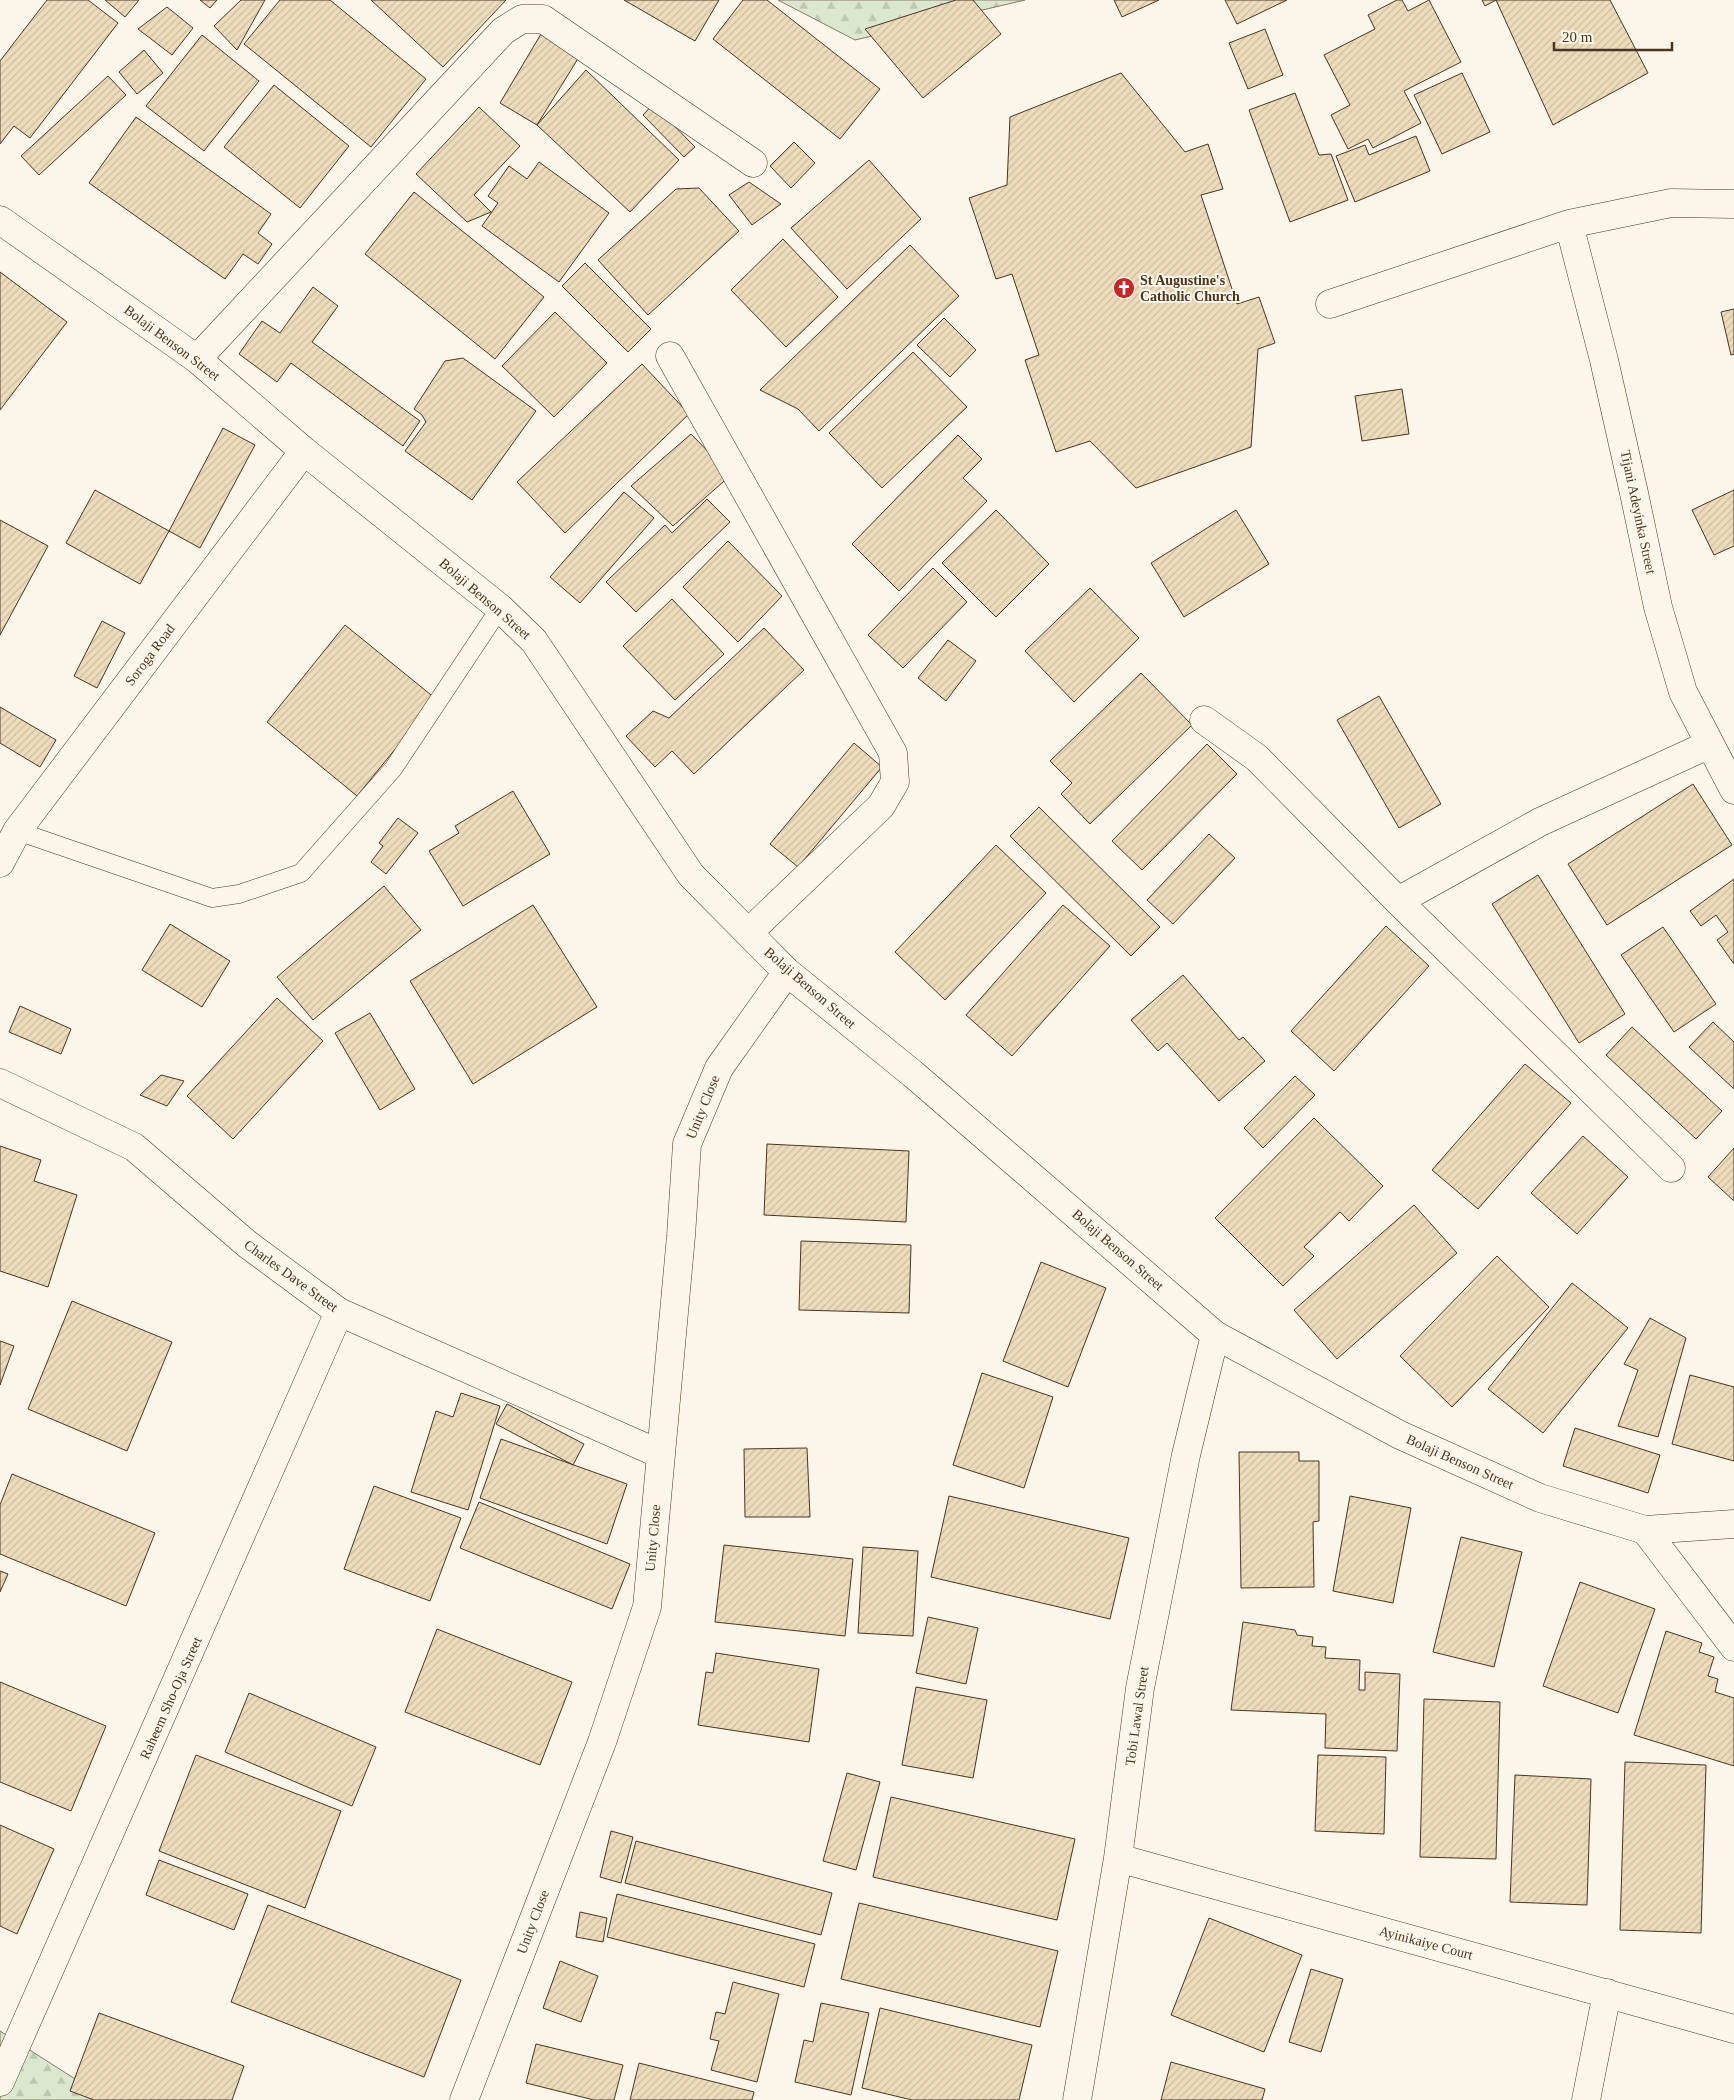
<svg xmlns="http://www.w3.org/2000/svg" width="1734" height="2100" font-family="Georgia,serif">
	<defs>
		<pattern id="forest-firs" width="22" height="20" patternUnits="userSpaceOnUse" patternTransform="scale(1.25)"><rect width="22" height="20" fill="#dce7d0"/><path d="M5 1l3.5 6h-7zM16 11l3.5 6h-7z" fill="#bec7b2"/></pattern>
		<pattern id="building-hatch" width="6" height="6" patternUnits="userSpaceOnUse" patternTransform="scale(1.25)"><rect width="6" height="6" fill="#ecdcbc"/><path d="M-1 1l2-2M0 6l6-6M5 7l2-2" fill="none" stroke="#ccbda1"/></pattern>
	</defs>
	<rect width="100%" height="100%" fill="#fbf6e9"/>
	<!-- forest -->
	<path fill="url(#forest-firs)" stroke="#887966" d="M778 0H1025L855 40Z
		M0 2031 108 2100H0Z"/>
	<!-- building -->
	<path fill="url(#building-hatch)" stroke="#4a3520" d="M47 0H88L118 23 30 138 14 126 0 144V61Z
		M105 0H139L125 17Z
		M200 0H217L210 8Z
		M241 0H265L237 50 214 26Z
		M280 0H330L426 79 371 147 244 44Z
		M371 0H506L443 67Z
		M624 0H719L695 41Z
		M743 0H767L880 89 840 139 713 39Z
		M956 0H973L1001 34 923 98 865 29Z
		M1114 0H1159L1122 17Z
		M1225 0H1287L1237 24Z
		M1397 0H1402L1408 11 1429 0 1461 62 1404 91 1421 123 1373 148 1368 139 1348 149 1331 115 1350 105 1324 55 1375 29 1368 15Z
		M1482 0H1610L1648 73 1553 125 1496 0 1485 6Z
		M167 7 193 28 172 55 138 29Z
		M1265 29 1283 75 1248 89 1229 43Z
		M541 34 579 57 537 125 500 103Z
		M202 35 259 81 204 151 146 106Z
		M144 50 163 73 137 94 119 72Z
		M586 70 679 160 630 212 537 125Z
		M1121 73 1185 152 1208 144 1223 189 1201 195 1237 304 1259 297 1275 343 1258 349 1251 447 1136 488 1090 441 1056 452 1025 360 1039 355 1012 274 996 279 969 198 1007 185 1010 117Z
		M1462 73 1490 132 1442 154 1414 95Z
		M108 76 126 95 39 175 21 156Z
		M274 85 349 146 300 208 224 147Z
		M1295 93 1319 155 1331 154 1348 200 1290 222 1249 110Z
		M653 104 695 147 684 157 643 115Z
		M479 107 520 146 474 195 491 212 467 222 416 174Z
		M136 117 271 214 258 233 272 244 258 264 243 254 225 279 89 183Z
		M1416 136 1430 171 1355 202 1336 156 1365 145 1369 155Z
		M794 142 815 163 791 188 770 166Z
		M869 160 921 219 847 289 791 228Z
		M539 162 609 213 559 282 482 226 498 203 488 196 509 166 527 179Z
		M749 182 781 204 752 225 729 195Z
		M699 188 739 231 648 315 598 260 676 189Z
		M414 192 544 297 495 359 365 254Z
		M783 239 838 297 786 347 731 290Z
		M910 245 959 296 819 431 798 409 760 390Z
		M585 263 651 329 628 352 562 286Z
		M0 272 67 322 0 410Z
		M313 287 338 306 312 342 420 421 403 446 291 363 277 382 239 354 262 321 280 333Z
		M1734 309V354L1731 355 1721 312Z
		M555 312 607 363 554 417 502 366Z
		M944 318 976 350 950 377 917 345Z
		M913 352 967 407 882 488 829 433Z
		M463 358 536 411 472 500 405 451 426 422 422 415 414 409 445 361Z
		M642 364 689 414 565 533 517 482Z
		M1402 389 1409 434 1362 441 1355 396Z
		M223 428 255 445 200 548 169 531Z
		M691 434 731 475 673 526 631 486Z
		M958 435 982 459 963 478 987 501 899 591 852 544Z
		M95 490 169 531 140 584 66 543Z
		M1734 490V546L1714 555 1692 510Z
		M624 492 654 518 580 603 550 577Z
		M707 499 730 522 636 612 606 582 665 525 672 533Z
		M996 510 1049 564 996 617 942 563Z
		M1236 510 1269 564 1184 617 1151 563Z
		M0 520 48 546 0 635Z
		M728 541 782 596 738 642 683 587Z
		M933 568 967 602 903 668 868 635Z
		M1090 588 1139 638 1074 702 1025 651Z
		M672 599 724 654 675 700 623 646Z
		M102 621 125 633 97 688 74 676Z
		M345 625 436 699 357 796 267 722Z
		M764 628 804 670 694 774 672 751 655 767 626 736 653 711 669 718Z
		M948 640 976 661 946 701 918 678Z
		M1141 673 1192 725 1090 824 1061 794 1072 783 1050 761Z
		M1379 696 1441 804 1399 828 1337 720Z
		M0 707 56 740 40 767 0 743Z
		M854 743 882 767 798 867 770 844Z
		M1207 744 1237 774 1142 870 1112 841Z
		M1693 784 1732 845 1607 925 1568 864Z
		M513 791 550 854 463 906 429 851 459 833 455 826Z
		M1039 807 1160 927 1131 956 1010 836Z
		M398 818 418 833 386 874 371 862 383 846 379 843Z
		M1209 834 1235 858 1173 924 1147 900Z
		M996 845 1046 893 945 1000 895 952Z
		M1538 875 1625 1014 1579 1043 1492 904Z
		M1734 879V964L1717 940 1728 932 1716 915 1701 926 1690 911Z
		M384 886 421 930 313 1020 277 977Z
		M533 905 597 1007 473 1084 410 981Z
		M1063 905 1110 946 1012 1056 966 1015Z
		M170 924 230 961 202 1007 142 970Z
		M1386 926 1429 966 1334 1071 1291 1031Z
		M1663 927 1716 1004 1674 1032 1621 955Z
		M1183 975 1239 1040 1243 1037 1265 1061 1219 1101 1167 1043 1158 1051 1131 1020Z
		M277 998 323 1041 233 1139 187 1096Z
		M20 1006 71 1029 61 1054 9 1032Z
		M370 1013 415 1089 380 1110 335 1033Z
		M1713 1022 1734 1042V1089L1689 1047Z
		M1632 1027 1722 1111 1696 1139 1606 1055Z
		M1525 1064 1571 1103 1478 1209 1432 1170Z
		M161 1075 184 1081 167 1106 140 1095Z
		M1295 1076 1315 1095 1263 1148 1244 1128Z
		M1314 1118 1383 1186 1349 1221 1340 1212 1304 1247 1314 1256 1283 1286 1215 1218Z
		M1583 1136 1628 1177 1577 1234 1531 1193Z
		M767 1144 909 1151 906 1222 764 1215Z
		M0 1146 41 1160 34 1181 77 1195 48 1287 0 1271Z
		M1734 1148V1201L1708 1177Z
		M1414 1205 1457 1253 1337 1359 1294 1310Z
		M801 1241 911 1245 909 1313 799 1310Z
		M1497 1256 1549 1307 1452 1407 1400 1356Z
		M1041 1262 1106 1288 1068 1387 1003 1361Z
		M1572 1283 1628 1328 1543 1433 1488 1389Z
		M72 1301 172 1342 127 1451 28 1409Z
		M1650 1318 1686 1338 1658 1437 1618 1426 1638 1370 1624 1364Z
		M0 1341 14 1346 0 1385Z
		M982 1373 1053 1397 1024 1488 953 1465Z
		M1690 1375 1734 1387V1461L1672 1444Z
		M461 1393 500 1406 468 1510 411 1492 436 1411 453 1417Z
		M507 1404 584 1444 573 1465 496 1424Z
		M1575 1428 1660 1455 1648 1493 1563 1466Z
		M501 1439 627 1484 607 1544 480 1498Z
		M807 1448 810 1517H745L744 1449Z
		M1239 1452H1299V1461H1319V1521L1313 1522 1314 1587 1241 1588Z
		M12 1474 155 1533 126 1606 0 1554V1505Z
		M374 1486 461 1518 430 1601 344 1569Z
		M949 1496 1129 1538 1110 1619 931 1577Z
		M1350 1496 1411 1508 1393 1603 1333 1591Z
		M479 1502 630 1564 612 1609 460 1548Z
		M1461 1537 1522 1552 1494 1667 1433 1652Z
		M724 1545 853 1559 845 1636 715 1622Z
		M863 1547 918 1551 913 1636 858 1633Z
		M0 1571 8 1574 0 1592Z
		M1580 1582 1655 1609 1618 1713 1543 1686Z
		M928 1617 978 1628 966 1684 916 1673Z
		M1243 1622 1295 1630 1297 1635 1313 1637 1312 1646 1326 1647 1325 1658 1360 1660 1359 1690H1365V1672L1400 1674 1397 1751 1325 1748 1326 1714 1231 1710Z
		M437 1629 572 1682 540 1765 405 1712Z
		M1666 1631 1702 1643 1699 1652 1714 1657 1708 1676 1718 1679 1715 1692 1734 1698V1766L1634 1735Z
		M716 1653 819 1669 809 1742 698 1725 706 1672 713 1673Z
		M0 1682 106 1726 71 1811 0 1782Z
		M916 1687 987 1700 973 1778 902 1765Z
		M249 1693 376 1747 352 1806 225 1752Z
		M1424 1699 1500 1702 1496 1859 1420 1857Z
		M196 1755 341 1811 305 1908 159 1851Z
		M1318 1755 1386 1757 1384 1834 1315 1831Z
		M1625 1762 1706 1765 1701 1933 1620 1930Z
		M847 1773 880 1782 856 1870 823 1861Z
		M1515 1775 1591 1779 1587 1905 1510 1902Z
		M891 1797 1075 1839 1057 1920 873 1877Z
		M0 1825 54 1849 17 1934 0 1926Z
		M611 1831 633 1837 621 1883 600 1877Z
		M636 1841 832 1893 821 1935 625 1883Z
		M159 1860 248 1894 234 1930 146 1895Z
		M617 1894 815 1944 804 1987 607 1937Z
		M859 1903 1058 1951 1040 2027 841 1979Z
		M268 1905 461 1980 424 2077 231 2002Z
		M580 1912 607 1918 603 1942 576 1937Z
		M1209 1918 1302 1955 1264 2052 1171 2015Z
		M560 1961 598 1976 581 2022 543 2008Z
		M1311 1969 1343 1979 1321 2052 1289 2042Z
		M733 1982 779 1994 757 2082 711 2070 719 2041 710 2039 716 2012 725 2014Z
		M821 2003 869 2013 851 2095 795 2082 804 2040 813 2042Z
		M880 2008 1032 2045 1019 2100H912L862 2088Z
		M99 2013 244 2066 232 2100H94L70 2091Z
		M536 2044 623 2065 614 2100H594L526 2083Z
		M1171 2062 1265 2089 1262 2100H1161Z
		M639 2063 754 2092 752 2100H630Z"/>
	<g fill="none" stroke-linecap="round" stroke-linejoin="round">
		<!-- lane casing -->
		<g stroke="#4a3520" stroke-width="19">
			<path id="lane" d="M17 831 212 898 239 894 301 873 393 769 500 608"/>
		</g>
		<!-- street casing -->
		<g stroke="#4a3520" stroke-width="29">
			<path id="street" d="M0 220 197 359 304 451 500 608 534 641 691 875 787 972 913 1074 1215 1335 1400 1435 1540 1498 1645 1530 1734 1524
				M1569 224 1604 360 1634 493 1658 607 1683 692 1734 790
				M1330 304 1569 224 1671 203 1734 204
				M670 356 893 753 895 782 881 806 749 932
				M197 359 503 31 522 19H543L753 163
				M1204 720 1257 758 1398 901 1671 1168
				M0 863 17 831 304 451
				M1398 901 1540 822 1710 744
				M0 1083 134 1147 247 1244 339 1312 660 1454
				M1645 1530 1734 1647
				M1118 1858 1734 2029
				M0 2082 339 1312
				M464 2100 602 1742 647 1607 681 1236 687 1144 719 1068 787 972
				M1077 2100 1118 1858 1140 1688 1186 1455 1215 1335
				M1586 2100 1607 1993"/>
		</g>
		<!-- lane -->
		<use href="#lane" stroke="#fbf6e9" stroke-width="18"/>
		<!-- street -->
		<use href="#street" stroke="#fbf6e9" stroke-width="28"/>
	</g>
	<!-- icons -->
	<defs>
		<g id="church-disc" transform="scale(1.125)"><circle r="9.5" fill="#c62828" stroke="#fbf6e9"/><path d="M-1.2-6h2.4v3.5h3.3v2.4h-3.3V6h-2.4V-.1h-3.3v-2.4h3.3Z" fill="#fff"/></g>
	</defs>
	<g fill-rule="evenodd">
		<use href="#church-disc" x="1124" y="288"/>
	</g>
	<g text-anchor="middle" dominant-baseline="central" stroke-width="4" stroke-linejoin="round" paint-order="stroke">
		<!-- poi labels -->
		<g font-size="14" font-weight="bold" fill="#4a3520" stroke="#fbf6e9" text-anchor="start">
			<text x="1140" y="280">St Augustine's<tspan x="1140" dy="16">Catholic Church</tspan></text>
		</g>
		<!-- street labels -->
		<g font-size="14" fill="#4a3520" stroke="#fbf6e9">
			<text transform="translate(172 343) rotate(37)">Bolaji Benson Street</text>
			<text transform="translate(1638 512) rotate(78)">Tijani Adeyinka Street</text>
			<text transform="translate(485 599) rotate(41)">Bolaji Benson Street</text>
			<text transform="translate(150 655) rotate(-53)">Soroga Road</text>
			<text transform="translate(810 988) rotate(41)">Bolaji Benson Street</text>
			<text transform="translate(703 1107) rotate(-68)">Unity Close</text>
			<text transform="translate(1118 1250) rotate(41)">Bolaji Benson Street</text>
			<text transform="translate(291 1276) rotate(36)">Charles Dave Street</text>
			<text transform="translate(1460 1462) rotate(24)">Bolaji Benson Street</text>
			<text transform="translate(653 1538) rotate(-85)">Unity Close</text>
			<text transform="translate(171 1698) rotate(-66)">Raheem Sho-Oja Street</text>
			<text transform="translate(1137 1716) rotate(-82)">Tobi Lawal Street</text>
			<text transform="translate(533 1922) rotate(-69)">Unity Close</text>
			<text transform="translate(1426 1943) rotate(15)">Ayinikaiye Court</text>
		</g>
	</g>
	<!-- scale -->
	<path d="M1554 42v8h118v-8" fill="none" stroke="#4a3520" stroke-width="2.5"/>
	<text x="1562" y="42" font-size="15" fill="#4a3520" stroke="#fbf6e9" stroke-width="4" paint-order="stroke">20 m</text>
</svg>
